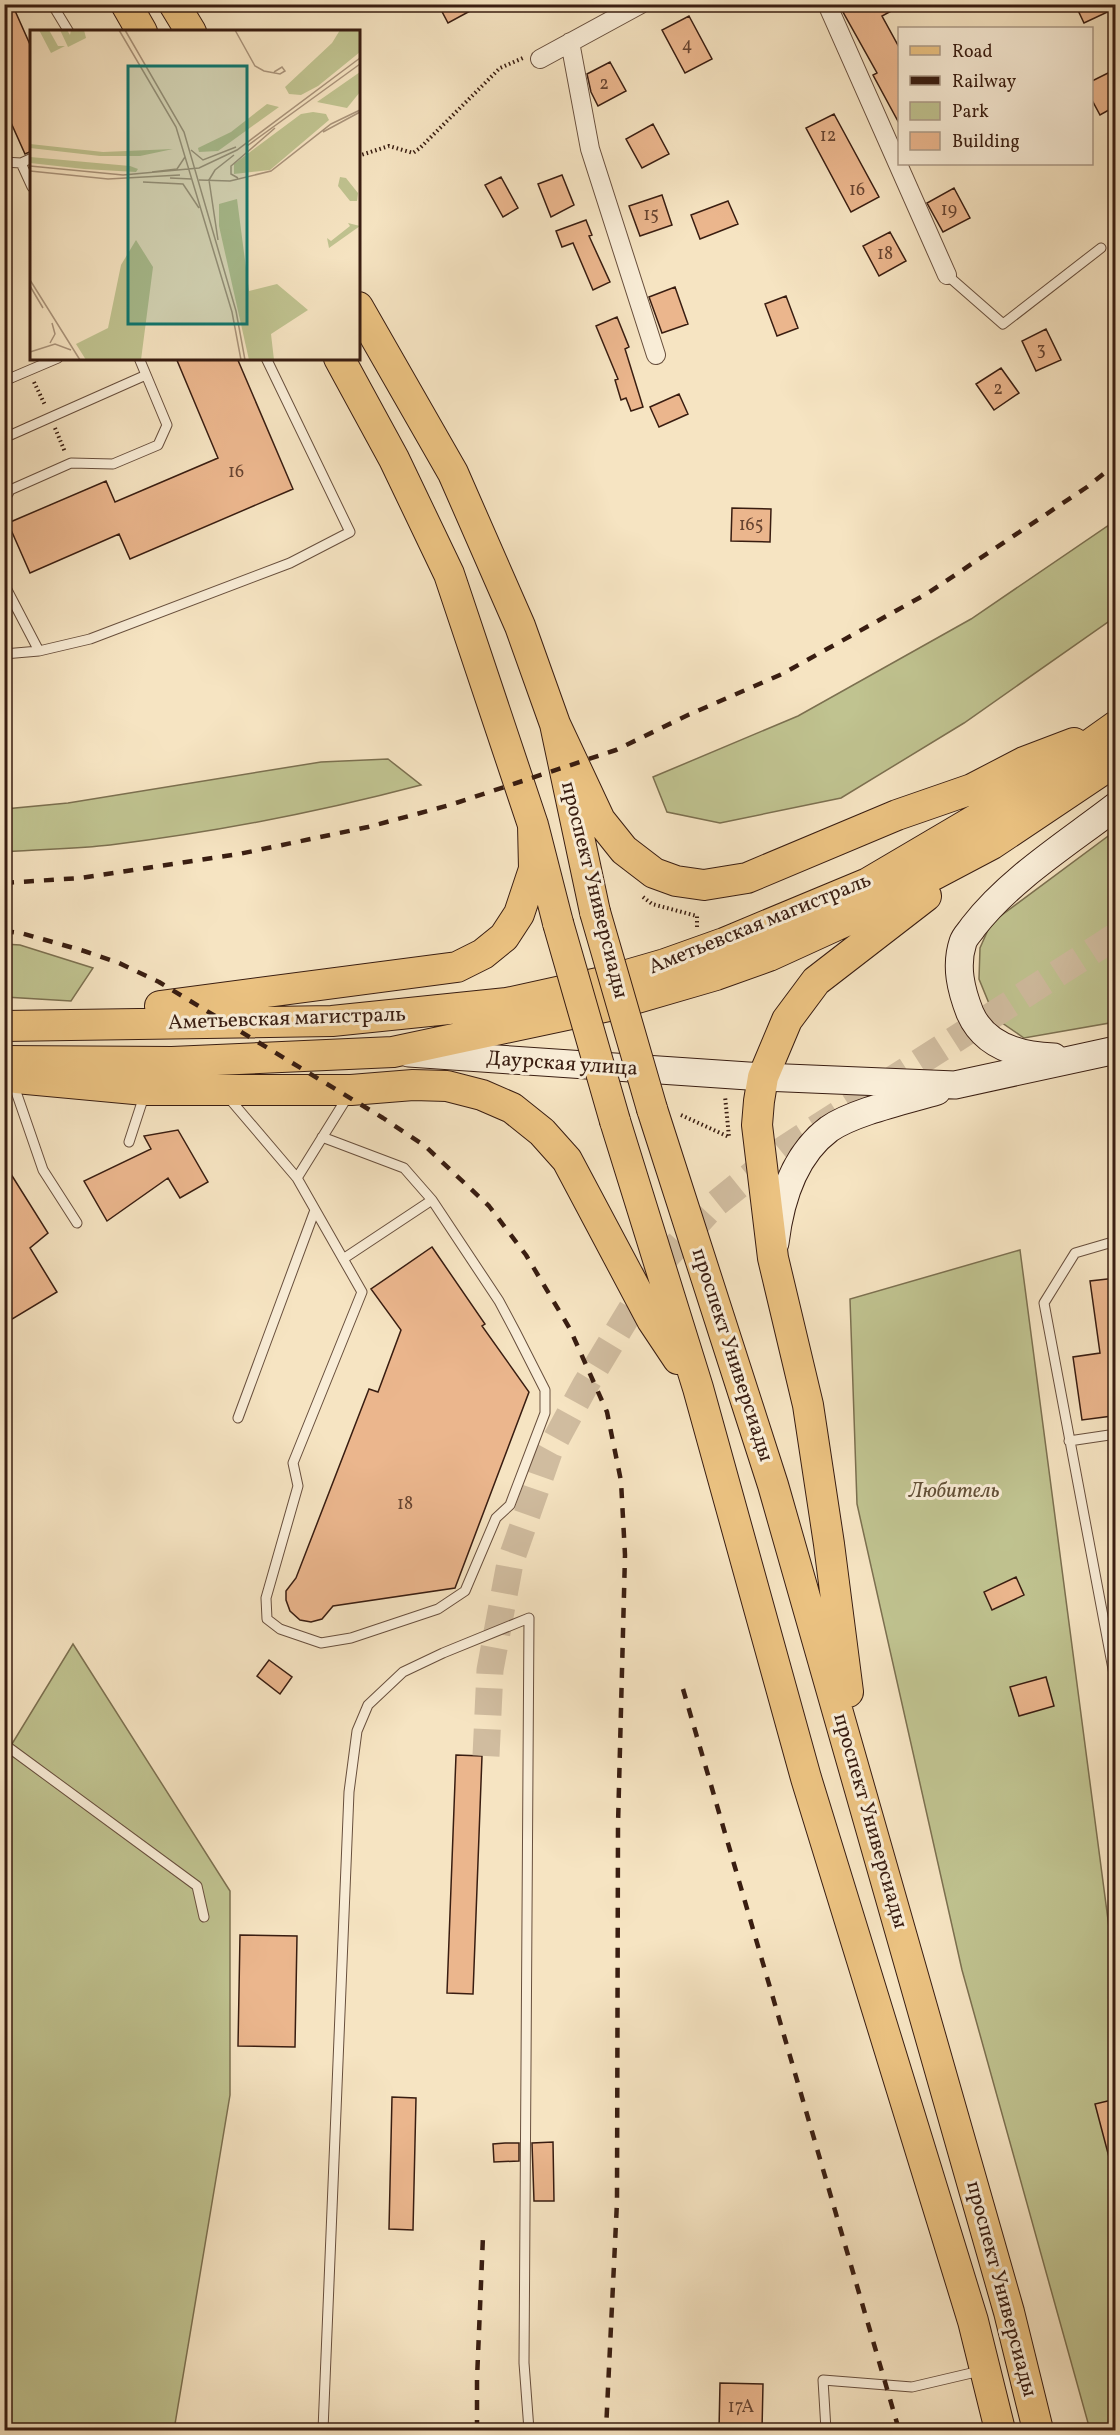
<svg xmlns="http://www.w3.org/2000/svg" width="1120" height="2435" font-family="Vollkorn,serif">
	<rect width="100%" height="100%" fill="#f6e4c2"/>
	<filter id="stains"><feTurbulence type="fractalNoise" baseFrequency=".00333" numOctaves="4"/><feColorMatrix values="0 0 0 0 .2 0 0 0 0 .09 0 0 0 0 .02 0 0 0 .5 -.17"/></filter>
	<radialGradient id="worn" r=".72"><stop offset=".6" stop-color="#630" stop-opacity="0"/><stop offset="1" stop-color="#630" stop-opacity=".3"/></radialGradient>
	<!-- green -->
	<path fill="#c0c390" stroke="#7c7050" stroke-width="1.5" d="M1115 521V617L964 723 841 798 720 823 667 812 653 777 798 716 971 619Z
		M388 759 421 785C319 812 215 832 110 845 75 849 39 849 5 852V809L68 803 321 762Z
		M1115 831V1022L1024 1038 995 1018 979 979 980 948 991 923Z
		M4 944 20 945 93 968 71 1001 5 997Z
		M1020 1250 1115 1973V2430H1090L962 1970 857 1504 850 1299Z
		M73 1644 230 1891V2095L174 2430H5L4 1757Z"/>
	<!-- building -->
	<path fill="#ebb68d" stroke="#391d11" stroke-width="1.5" d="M4 4H12L32 49V151L25 154 4 107Z
		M438 4H483L448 23Z
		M858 4H904L882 16 900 49V125L873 75 877 73 843 12Z
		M1075 4H1116V8L1084 23Z
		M689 16 712 59 685 73 662 30Z
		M610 62 626 91 598 106 591 92 587 74Z
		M1116 69V106L1100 115 1092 100V81Z
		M834 114 879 197 851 212 806 128Z
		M653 124 669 154 642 168 626 139Z
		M562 175 574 205 551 217 538 184Z
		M501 177 518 208 503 217 485 185Z
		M954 188 970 218 943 232 927 203Z
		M662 195 672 225 640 236 629 206Z
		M728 201 738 224 700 239 691 215Z
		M586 220 592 235 589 236 610 282 593 290 573 243 562 247 556 231Z
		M890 232 906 261 879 276 863 246Z
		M675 287 688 324 662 333 649 297Z
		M786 296 798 328 777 336 765 304Z
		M617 317 629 347 625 349 643 407 631 411 626 398 621 400 615 380 618 379 596 326Z
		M1046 329 1061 360 1036 371 1022 341Z
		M176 358H237L293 489 130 559 119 534 30 573 8 523 106 481 115 502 218 458Z
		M1001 368 1019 393 994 410 976 384Z
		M679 394 688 414 659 427 650 407Z
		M732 508 771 509 770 542 731 541Z
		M178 1130 208 1182 180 1198 168 1178 107 1221 84 1181 151 1149 144 1136Z
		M4 1163 48 1233 30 1248 57 1292 4 1324Z
		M432 1247 485 1324 482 1326 529 1392 455 1588 333 1606 322 1619 311 1622 300 1620 290 1611 286 1600V1591L296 1578 369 1389 378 1392 401 1330 371 1289Z
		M1116 1278V1407H1111L1112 1416 1082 1420 1073 1357 1100 1353 1090 1281Z
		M1016 1577 1024 1595 992 1610 984 1592Z
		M269 1660 292 1677 280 1694 257 1676Z
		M1046 1677 1054 1706 1019 1716 1010 1687Z
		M456 1755 482 1756 473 1994 447 1993Z
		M240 1935 297 1936 295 2047 238 2046Z
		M392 2097 416 2098 413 2230 389 2229Z
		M1116 2099V2160L1110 2161 1095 2104Z
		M553 2142 554 2201H534L532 2143Z
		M505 2143H519V2161L494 2162 493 2144Z
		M720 2383 763 2384 762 2430H719Z"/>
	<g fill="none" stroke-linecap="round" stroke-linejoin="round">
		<!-- secondary-tunnel -->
		<path stroke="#d0bc9f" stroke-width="27" stroke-dasharray="27 14" stroke-linecap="butt" d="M486 1756 490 1670 510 1563 549 1452 586 1384 657 1267 713 1206 784 1149 1116 936"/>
		<!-- lane casing -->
		<g stroke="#684f3d" stroke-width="11">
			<path id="lane" d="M52 4 69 32
				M4 162 21 163 32 158
				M21 163 32 187
				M947 275 1003 324 1101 248
				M4 381 58 358
				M4 438 146 375
				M4 501 10 490 71 463 113 464 158 445 167 425 139 358
				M4 584 39 651
				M4 654 39 651 90 639 290 563 350 532 266 358
				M13 1083 43 1170 77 1223
				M228 1097 297 1178 362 1292 293 1463 298 1486 266 1598 267 1619 280 1629 321 1643 351 1638 438 1609 465 1591 496 1518 510 1505 545 1413V1390L515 1331 499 1301 432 1200 404 1168 322 1137
				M129 1142 145 1093
				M297 1178 348 1096
				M1116 1241 1075 1253 1044 1303 1116 1685
				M343 1259 432 1200
				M238 1418 315 1210
				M1069 1441 1116 1434
				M4 1744 197 1886 204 1917
				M323 2430 349 1792 357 1731 368 1705 403 1672 443 1653 529 1618 524 2363 529 2430
				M826 2430 823 2380 912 2387 980 2371"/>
		</g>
		<!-- street casing -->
		<g stroke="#684f3d" stroke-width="20">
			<path id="street" d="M827 4 947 275
				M570 42 590 149 656 355
				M540 59 641 4"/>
		</g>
		<!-- secondary casing -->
		<g stroke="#391d11" stroke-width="29">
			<path id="secondary" d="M409 1053 763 1077 955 1085 1116 1050
				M1054 1057C1021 1056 985 1047 970 1013 961 990 955 966 963 942 965 936 970 932 973 927 1010 879 1068 843 1116 806
				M775 1243C780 1202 794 1155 829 1129 853 1112 907 1100 937 1091"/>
		</g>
		<!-- primary casing -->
		<g stroke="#391d11" stroke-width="32">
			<path id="primary" d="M126 4 142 32
				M174 4 191 32
				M358 307 453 473 520 626 555 724 595 912
				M339 358 394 459 449 574 533 825 558 923
				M555 724 600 820 624 850 654 873 676 881 704 885 747 878 897 815 972 789 1024 762 1074 743
				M160 1006 457 967 483 954 504 937 519 914 534 869 533 825
				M4 1026 332 1021 507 1003 603 982 665 964 724 943 868 883 1026 790 1116 726
				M4 1061 172 1062 393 1052 613 1005 716 975 769 956 850 919 992 844 1116 761
				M16 1078 145 1090H351L413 1085 447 1086 482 1095 512 1108 542 1132 567 1160 652 1320 678 1359
				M652 1109 773 1485 1009 2312 1038 2430
				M615 1121 698 1388 806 1778 973 2321 1000 2430
				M848 1692 829 1544 808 1405 773 1258 757 1125 759 1101 763 1077 787 1020 816 981 926 896"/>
		</g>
		<!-- path -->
		<path stroke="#391d11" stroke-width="4" stroke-dasharray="1.5 3" stroke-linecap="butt" d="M358 156 389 146 413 153 420 148 500 68 523 58
			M34 382 45 405
			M55 428 65 452
			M643 897 652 904 697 916V928
			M681 1115 729 1137 725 1096"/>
		<!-- lane -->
		<use href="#lane" stroke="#f9edd7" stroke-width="9"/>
		<!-- street -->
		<use href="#street" stroke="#f9edd7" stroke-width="18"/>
		<!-- secondary -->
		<use href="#secondary" stroke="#f9edd7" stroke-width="27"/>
		<!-- primary -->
		<use href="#primary" stroke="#ebc281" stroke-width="30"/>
		<!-- rail -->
		<path stroke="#391d11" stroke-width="4.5" stroke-dasharray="10 10" stroke-linecap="butt" d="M4 883 80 878 239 854 368 827 450 805 616 750 688 715 782 674 928 593 1087 487 1116 464
			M4 931 21 933 84 951 119 963 159 982 383 1118 425 1146 489 1206 526 1255 570 1329 607 1412 621 1481 625 1555 618 1825 617 2202 606 2430
			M683 1689 899 2430
			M477 2430V2379L483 2236"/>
		<!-- primary-bridge casing -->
		<g stroke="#391d11" stroke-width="32" stroke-linecap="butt">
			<path id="primary-bridge" d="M595 912 652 1109
				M558 923 615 1121"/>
		</g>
		<!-- primary-bridge -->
		<use href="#primary-bridge" stroke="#ebc281" stroke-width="30"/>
	</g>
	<g text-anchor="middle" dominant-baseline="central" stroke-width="6" stroke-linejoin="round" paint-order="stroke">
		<!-- number labels -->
		<g font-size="18" fill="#664330">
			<text x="687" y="45">4</text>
			<text x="604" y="84">2</text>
			<text x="828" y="136">12</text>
			<text x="857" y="190">16</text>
			<text x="949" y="210">19</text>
			<text x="651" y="215">15</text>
			<text x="885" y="254">18</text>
			<text x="1041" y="350">3</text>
			<text x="998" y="389">2</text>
			<text x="236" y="472">16</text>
			<text x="751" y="525">165</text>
			<text x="405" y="1504">18</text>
			<text x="741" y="2407">17А</text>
		</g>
		<!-- street labels -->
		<g font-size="21" fill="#391d11" stroke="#f9edd7">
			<text transform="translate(594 890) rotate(76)">проспект Универсиады</text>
			<text transform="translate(760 924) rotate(-22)">Аметьевская магистраль</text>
			<text transform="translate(287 1019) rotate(-2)">Аметьевская магистраль</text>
			<text transform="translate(562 1064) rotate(4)">Даурская улица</text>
			<text transform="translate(732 1355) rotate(72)">проспект Универсиады</text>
			<text transform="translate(870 1821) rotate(74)">проспект Универсиады</text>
			<text transform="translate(1001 2289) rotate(75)">проспект Универсиады</text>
		</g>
		<!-- park labels -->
		<g font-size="21" font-style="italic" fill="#624f37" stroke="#f9edd7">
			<text x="954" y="1491">Любитель</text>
		</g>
	</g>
	<!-- overview -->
	<g transform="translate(30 30)">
		<rect width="330" height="330" fill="#f6e4c2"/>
		<path d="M9 0H19L28 16H35L21 23ZM30 0H37L40 5 41 0H54L56 8 38 17ZM310 0H330V22L288 56 271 65 259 64 255 57 302 13ZM330 42V62L317 78 287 72ZM237 74 249 77 188 121 169 122 168 118 201 102ZM283 82 296 84 299 90 240 140 204 144V134L271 84ZM0 114 73 122 143 119 110 126H70L0 118ZM0 127 100 136 108 139 106 142 54 139 0 133ZM310 147 316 148 328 163 327 171H320L308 156ZM207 169 219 261 247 254 278 280 241 304 244 330H219L189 196V174ZM318 193 330 196 299 218 297 208 301 211 320 196ZM106 210 123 237 111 330H56L46 314 78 298 91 235Z" fill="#c0c390"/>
		<path fill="none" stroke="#aa947b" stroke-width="1.5" d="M89 0 146 97 202 282 211 330M95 0 154 102 206 281 215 330M205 0 225 36 234 41 250 44 255 41 252 37 244 42M293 102 330 82M217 116 330 34M161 120 173 130 206 117M0 136 93 145 169 138 207 120 330 28M0 141 78 149 150 145M122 142 147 139 155 127M140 148 162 149M208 148 201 144V136L245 98M169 150 200 151 241 141 301 94 330 80M113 152 153 154 169 178M188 210 179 150 185 140 204 125M0 250 50 330M0 256 13 278M20 313 25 304 22 293M0 322 25 314 41 320"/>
		<path fill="#0f766e" fill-opacity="0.15" stroke="#0f766e" stroke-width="3" d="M98 36H217V294H98Z"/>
		<rect width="330" height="330" fill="none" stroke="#391d11" stroke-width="3"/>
	</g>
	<!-- margin -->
	<rect width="1120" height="2435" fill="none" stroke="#f6e4c2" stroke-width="24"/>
	<rect x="6" y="6" width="1108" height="2423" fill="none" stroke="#391d11" stroke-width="3"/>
	<rect x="12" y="12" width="1096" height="2411" fill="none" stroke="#391d11" stroke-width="1.5"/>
	<!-- legend -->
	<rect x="898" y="27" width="195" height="138" fill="#f9edd7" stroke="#ac9a88" stroke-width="1.5"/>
	<rect x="910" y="46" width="30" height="9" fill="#ebc281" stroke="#ac9a88" stroke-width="1.5"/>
	<text x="952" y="57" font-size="18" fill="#391d11">Road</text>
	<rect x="910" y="76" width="30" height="9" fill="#391d11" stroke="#ac9a88" stroke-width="1.5"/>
	<text x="952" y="87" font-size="18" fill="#391d11">Railway</text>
	<rect x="910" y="102" width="30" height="18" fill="#c0c390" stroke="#ac9a88" stroke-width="1.5"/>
	<text x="952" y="117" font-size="18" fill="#391d11">Park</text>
	<rect x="910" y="132" width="30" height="18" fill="#ebb68d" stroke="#ac9a88" stroke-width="1.5"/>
	<text x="952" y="147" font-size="18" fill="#391d11">Building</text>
	<rect width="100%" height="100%" filter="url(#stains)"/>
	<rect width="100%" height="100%" fill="url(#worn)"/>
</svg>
